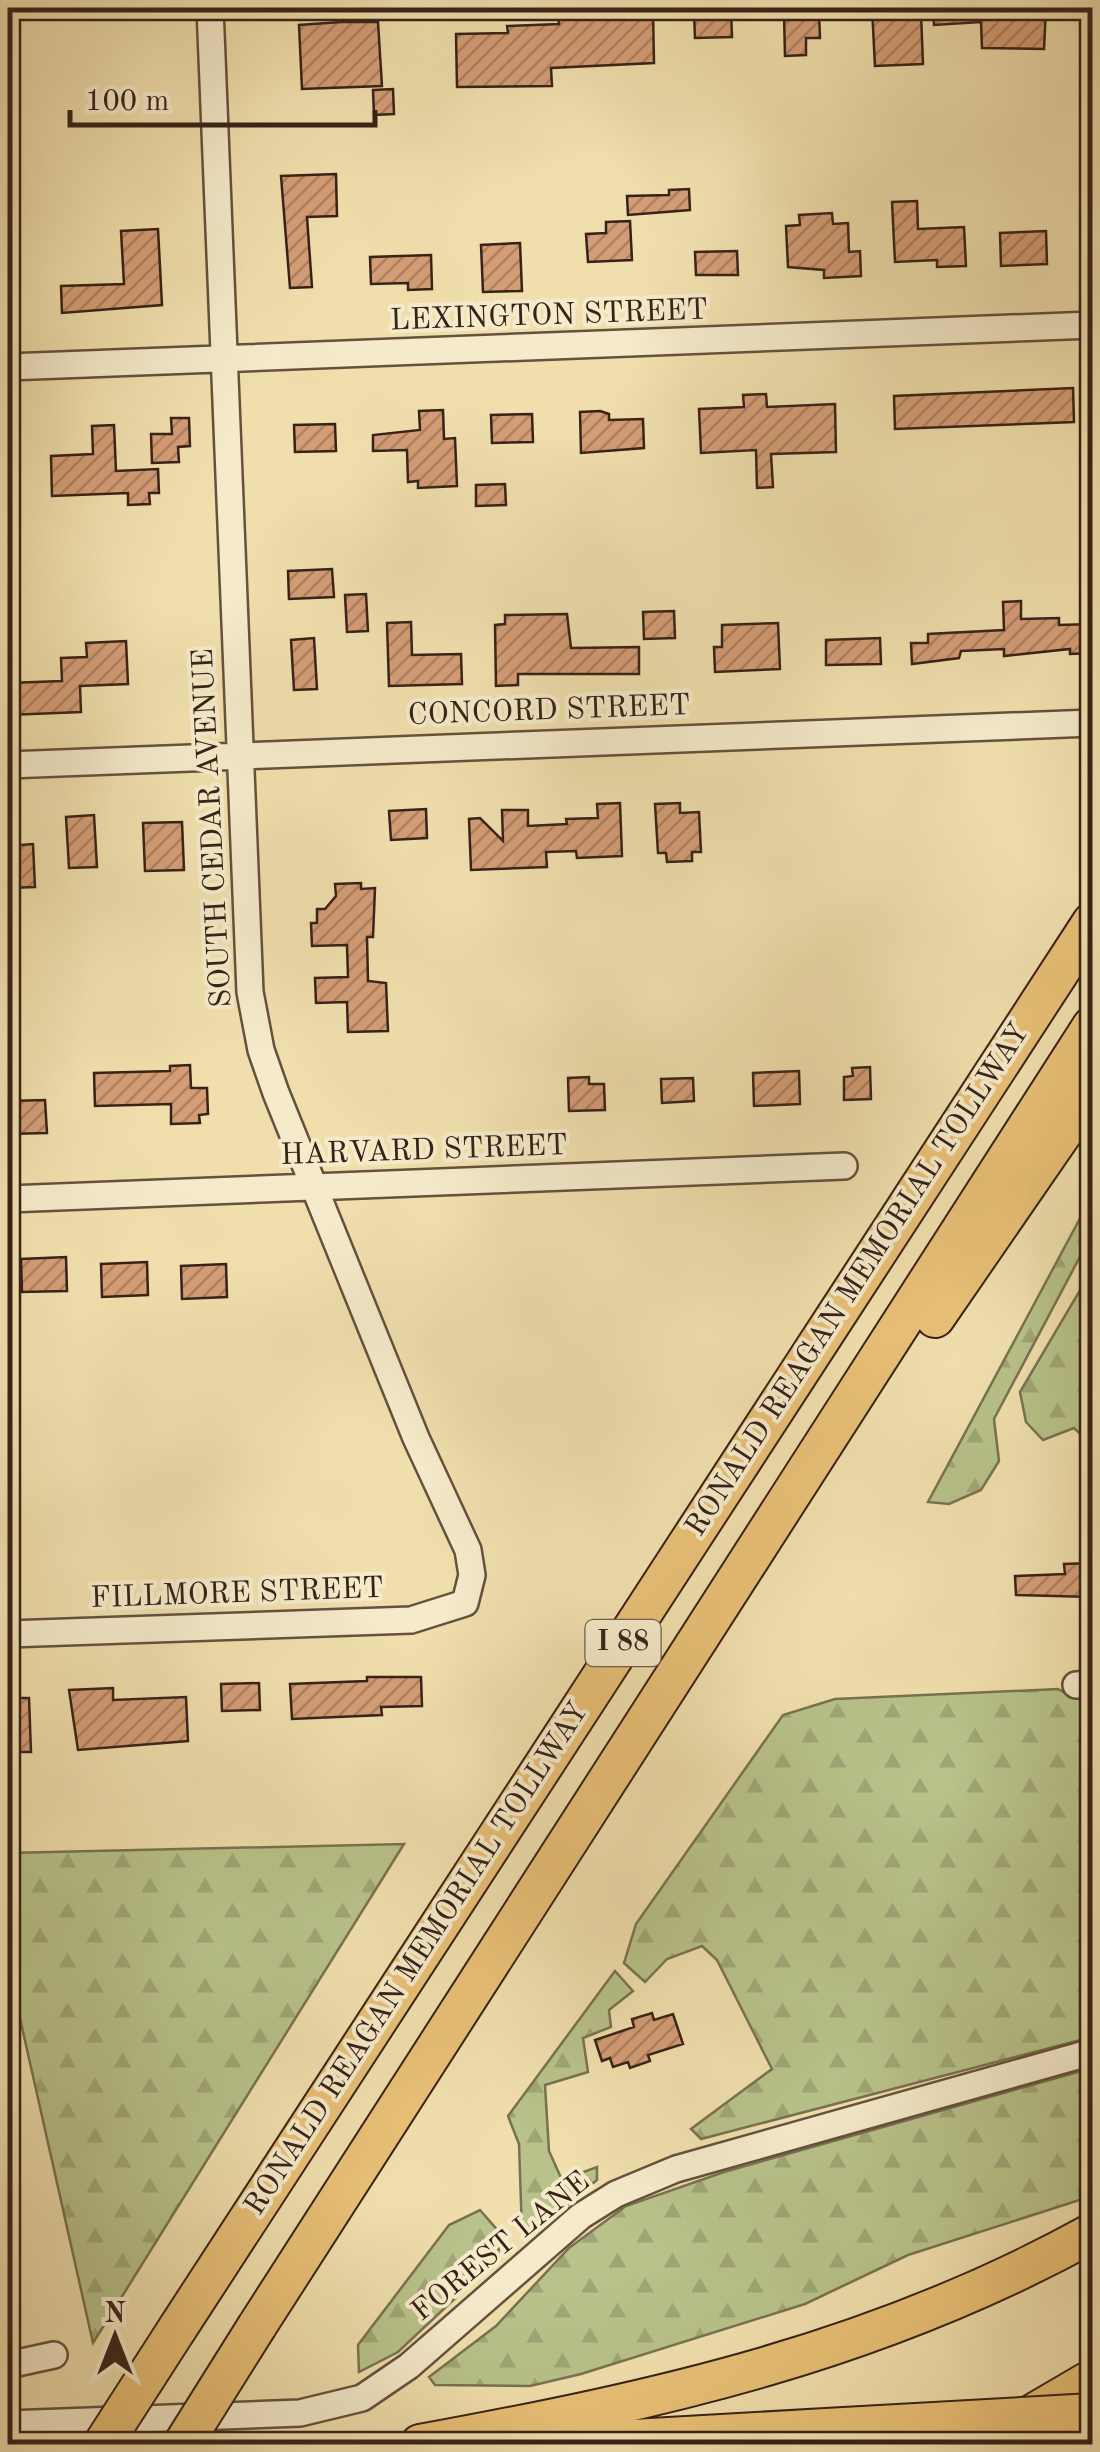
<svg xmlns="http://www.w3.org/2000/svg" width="1100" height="2452" font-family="'Old Standard TT',serif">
	<defs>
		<pattern id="forest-firs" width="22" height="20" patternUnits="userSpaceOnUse" patternTransform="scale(2.5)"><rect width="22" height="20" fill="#b8c28a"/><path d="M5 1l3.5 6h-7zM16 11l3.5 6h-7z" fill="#9fa676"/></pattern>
		<pattern id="building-hatch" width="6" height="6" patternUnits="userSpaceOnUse" patternTransform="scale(2.5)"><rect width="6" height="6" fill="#d49d76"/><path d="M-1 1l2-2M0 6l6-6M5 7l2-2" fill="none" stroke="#ad8060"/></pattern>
	</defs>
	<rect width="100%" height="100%" fill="#f0dfad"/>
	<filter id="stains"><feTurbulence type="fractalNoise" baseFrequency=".002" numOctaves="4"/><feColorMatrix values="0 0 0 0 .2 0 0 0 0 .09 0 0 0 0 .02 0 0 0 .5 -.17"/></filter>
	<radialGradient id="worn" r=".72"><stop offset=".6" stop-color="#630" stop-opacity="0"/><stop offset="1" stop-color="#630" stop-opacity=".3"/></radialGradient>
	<!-- forest -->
	<path fill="url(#forest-firs)" stroke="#787251" stroke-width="2.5" d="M1092 1196V1234L994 1419 999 1461 981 1490 949 1504 928 1502Z
		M1086 1280 1092 1282V1445L1074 1428 1043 1440 1026 1422 1020 1392Z
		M1058 1689 1073 1697H1092V2037L701 2139 691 2129 772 2069 717 1960 702 1946 667 1959 645 1982 624 1963 636 1924 783 1715 835 1699Z
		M404 1844 93 2343 8 1965V1853Z
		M615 1971 633 1991 609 2010 611 2027 583 2038 588 2072 545 2085 549 2151 562 2180 597 2167V2180L546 2223 522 2233 519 2144 508 2116Z
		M1092 2068V2196L908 2255 805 2304 581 2374 530 2386 435 2385 429 2377 496 2326 569 2248 626 2206 724 2172Z
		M480 2210 500 2233 498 2258 398 2352 359 2372 358 2345 449 2225Z"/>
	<!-- building -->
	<path fill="url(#building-hatch)" stroke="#372218" stroke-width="2.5" d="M872 8 921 13 923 64 875 66Z
		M933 8H1046L1044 49 982 48 981 22 934 25Z
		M653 10 654 63 551 68 552 86 457 87 456 34 508 33 507 26 559 24 558 15 629 18V11Z
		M731 12 732 37 695 38 694 13Z
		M819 13 820 38H806V55L785 56 784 14Z
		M341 22H378L382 86 302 89 299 25Z
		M393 89 394 114 374 115 373 90Z
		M336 174 337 216 307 217 312 287 290 288 281 176Z
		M689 189 690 210 628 215 627 196 669 195V190Z
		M917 201 918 229 964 227 966 266 937 267V260L895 262 892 202Z
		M832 213 833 224 848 223 849 252 860 251 861 276 824 278V270L788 267 786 226 800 225 799 215Z
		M630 221 632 260 588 262 586 234 606 233V222Z
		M158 229 162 305 62 313 61 286 124 284 121 231Z
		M1046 231 1047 264 1001 266 1000 233Z
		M520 243 522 291 483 292 481 245Z
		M737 251 738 275H696L695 252Z
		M431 255 432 289 408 290V283L371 284 370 257Z
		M1073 388 1074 422 895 429 894 396Z
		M766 394 767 407 835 404 836 452 771 454 773 487 757 488 756 450 701 453 699 409 744 407 743 395Z
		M443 410 444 439 455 438 457 486 418 488V481L408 482 407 450 373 451V435L420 430 419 411Z
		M600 411 609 414V420L643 419 644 448 581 453 580 412Z
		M532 414 533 442 492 443 491 415Z
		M171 418H189L190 446 178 447 179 462 152 463 151 434H172Z
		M335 424 336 451 295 452 294 425Z
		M114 425 116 471 158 469 159 493H149L150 504 128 505V493L52 496 51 456 93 454 92 426Z
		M505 484 506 505 476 506V485Z
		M332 569 334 597 289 599 288 571Z
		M366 594 368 631 347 632 345 595Z
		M1021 601V619L1059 618V625L1092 624V653L1070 654V649L1004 656V649L961 651 959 658 912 664 911 643H928V634L1004 630 1003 602Z
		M674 611 675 638 644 639 643 612Z
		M567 614 571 648 639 647V674H518V685L496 686 495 625 505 624V615Z
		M411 622 412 655 461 654 462 684 389 686 387 623Z
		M778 623 780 669 715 672 714 647H722V625Z
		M314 638 317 689 294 690 291 640Z
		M880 638 881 664 826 665V640Z
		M126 641 128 684 80 686 81 712 8 715V683L62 681 61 658 87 657 86 643Z
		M620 803 622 856 577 858 576 851 546 852 547 867 471 870 469 819 480 818 503 841 502 810H528V826L567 824 566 819 598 818 597 804Z
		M680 803V813L699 812 701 852H692V861L667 862 666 853H658L655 804Z
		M426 809 427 838 391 840 389 811Z
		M94 815 97 867 69 868 66 817Z
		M182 822 184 870 145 871 143 823Z
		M33 844 35 887 8 888V846Z
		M361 883V889L375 888 373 937H367L368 981 386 983 388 1031 348 1032 347 1002 316 1003 315 978 348 977 347 945 312 946 311 923H317V909H325L336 896 335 884Z
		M190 1065 191 1088H207L208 1114 199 1115 200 1123 171 1124V1104L95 1106 94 1073 170 1071V1066Z
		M870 1067 871 1099 844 1100V1077L853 1076 852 1068Z
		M799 1071 800 1104 754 1106 753 1073Z
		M589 1077V1084H604L605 1110 569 1111 568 1078Z
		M693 1078 694 1101 662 1103 661 1079Z
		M45 1100 47 1133 8 1134V1101Z
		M66 1257 67 1291 22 1292 21 1259Z
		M147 1262 148 1295 102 1297 101 1264Z
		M226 1264 227 1297 182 1299 181 1266Z
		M1092 1563V1597L1016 1595 1015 1576 1065 1574 1064 1564Z
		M367 1677H421L422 1706 381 1707 382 1715 292 1719 290 1684 367 1681Z
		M259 1683 260 1710 222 1711 221 1684Z
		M113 1688V1700L186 1697 188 1741 78 1750 69 1690Z
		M8 1698H29L31 1752H8Z
		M652 2013 654 2020 673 2014 683 2044 648 2055 650 2061 630 2068 628 2062 613 2067 610 2058 602 2061 595 2040 634 2027 632 2019Z"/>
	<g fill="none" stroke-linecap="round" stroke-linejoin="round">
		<!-- minor casing -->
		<g stroke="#65513d" stroke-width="30">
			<path id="minor" d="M8 367 1092 325
				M8 765 1092 723
				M8 1199 844 1166
				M8 1634 411 1620 465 1603 472 1575 468 1550 416 1438 276 1093 261 1050 250 992 210 8
				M1076 1685 1092 1684
				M8 2365 54 2355
				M8 2424 300 2413 362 2398 409 2366 581 2216 616 2194 676 2169 1092 2052"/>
		</g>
		<!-- highway casing -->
		<g stroke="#372218" stroke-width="42">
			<path id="highway" d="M935 1318 1092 1090
				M257 2326 1092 1026
				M177 2329 1092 922
				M420 2444C660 2400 876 2352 1092 2233
				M546 2444 826 2428
				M981 2444 1092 2379"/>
		</g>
		<!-- minor -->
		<use href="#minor" stroke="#f5eaca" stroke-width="25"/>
		<!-- highway -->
		<use href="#highway" stroke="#e8c076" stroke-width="38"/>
		<!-- highway-bridge casing -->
		<g stroke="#372218" stroke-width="42" stroke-linecap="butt">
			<path id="highway-bridge" d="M826 2428 1092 2413
				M103 2444 177 2329
				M183 2444 257 2326"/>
		</g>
		<!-- highway-bridge -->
		<use href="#highway-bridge" stroke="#e8c076" stroke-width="38"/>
	</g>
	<g text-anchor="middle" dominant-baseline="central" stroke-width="8" stroke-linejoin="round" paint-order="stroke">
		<!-- shield labels -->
		<rect fill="#f5eaca" stroke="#705e4d" stroke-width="2.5" x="585.5" y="1620" width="75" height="46" rx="8"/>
		<g font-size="28" font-weight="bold" fill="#372218">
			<text x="623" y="1643">I 88</text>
		</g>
		<!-- street labels -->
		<g font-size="30" fill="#372218" stroke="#f5eaca">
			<text transform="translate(549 316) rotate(-2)">LEXINGTON STREET</text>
			<text transform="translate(549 711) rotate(-2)">CONCORD STREET</text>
			<text transform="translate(213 828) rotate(-93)">SOUTH CEDAR AVENUE</text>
			<text transform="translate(424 1151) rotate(-2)">HARVARD STREET</text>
			<text transform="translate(858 1280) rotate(-57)">RONALD REAGAN MEMORIAL TOLLWAY</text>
			<text transform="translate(237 1594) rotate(-2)">FILLMORE STREET</text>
			<text transform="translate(417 1959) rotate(-57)">RONALD REAGAN MEMORIAL TOLLWAY</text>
			<text transform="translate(501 2247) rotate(-39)">FOREST LANE</text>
		</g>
	</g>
	<!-- margin -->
	<rect width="1100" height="2452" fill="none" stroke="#f0dfad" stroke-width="40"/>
	<rect x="10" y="10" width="1080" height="2432" fill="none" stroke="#372218" stroke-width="5"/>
	<rect x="20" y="20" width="1060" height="2412" fill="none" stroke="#372218" stroke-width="2.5"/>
	<!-- north arrow -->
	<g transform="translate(115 2337)" stroke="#f5eaca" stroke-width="8" paint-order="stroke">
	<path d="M0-8L18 38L0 25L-18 38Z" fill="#372218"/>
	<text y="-15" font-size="28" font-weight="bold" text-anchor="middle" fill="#372218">N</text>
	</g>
	<!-- scale -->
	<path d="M70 110v15h305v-15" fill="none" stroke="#372218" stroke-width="5"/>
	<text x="85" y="110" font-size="30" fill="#372218" stroke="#f5eaca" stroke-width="8" paint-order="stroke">100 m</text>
	<rect width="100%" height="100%" filter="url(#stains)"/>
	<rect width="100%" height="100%" fill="url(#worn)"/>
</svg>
